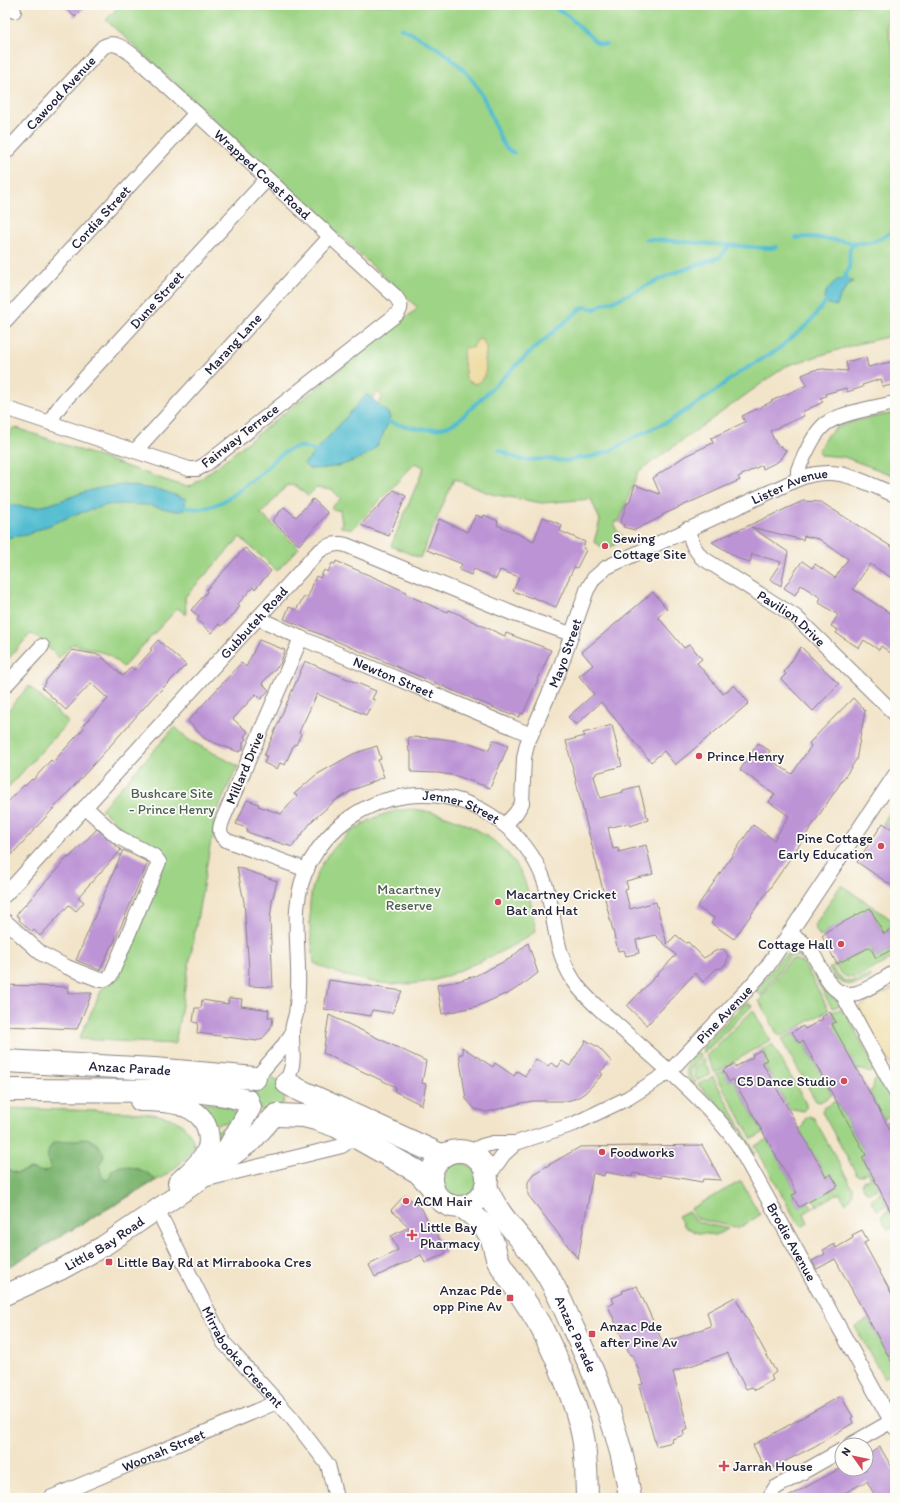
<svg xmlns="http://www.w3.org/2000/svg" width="900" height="1503" font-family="Itim,sans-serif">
	<rect width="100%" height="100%" fill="#fdfcf7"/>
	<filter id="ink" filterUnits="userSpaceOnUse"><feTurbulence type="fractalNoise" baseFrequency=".025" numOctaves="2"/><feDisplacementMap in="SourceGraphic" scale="8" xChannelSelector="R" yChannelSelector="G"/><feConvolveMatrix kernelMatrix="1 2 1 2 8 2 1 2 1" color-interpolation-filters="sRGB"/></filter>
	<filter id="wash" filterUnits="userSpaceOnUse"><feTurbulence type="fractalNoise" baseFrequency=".012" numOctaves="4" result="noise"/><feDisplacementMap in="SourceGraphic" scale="16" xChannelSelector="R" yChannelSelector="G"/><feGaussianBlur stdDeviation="0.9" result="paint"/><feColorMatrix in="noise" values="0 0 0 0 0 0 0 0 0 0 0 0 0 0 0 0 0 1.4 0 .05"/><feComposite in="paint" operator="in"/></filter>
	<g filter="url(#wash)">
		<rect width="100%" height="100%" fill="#f2e4c9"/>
		<!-- green -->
		<path fill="#9ed485" stroke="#607b60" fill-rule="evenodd" d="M120 5H895V335L857 344 786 366 638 472 619 522 615 521C613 531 621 533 626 540L605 549 594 542 600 520 591 499 542 503 491 494 454 479 420 558 391 546 424 467 415 463 353 529 341 527V524L342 523 340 510H333L331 508 341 498 332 490 316 488 308 496 296 486 287 485 261 514 299 548 277 571 240 537 185 597 186 615 178 608 123 667 108 654 72 644 59 658 35 635 30 634 5 663V438L14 427 171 482 187 487 193 485 418 308 106 20ZM377 392 383 397 377 404 371 399Z
			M895 413V476L844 457 820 455 818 451C822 445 825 436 831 432 842 422 879 416 895 413Z
			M29 686 68 722 5 791V713L13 706 12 705Z
			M175 727 189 740 238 766C230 784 210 818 214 837L211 841 175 1044 79 1039 102 989 117 975 167 855 164 852 126 832 101 809Z
			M895 805V831L883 823Z
			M411 809C451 812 504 836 522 875 530 892 532 912 536 931 517 944 496 955 474 964 461 970 448 976 435 980 395 990 350 981 314 963 312 941 307 918 311 895 318 850 365 811 411 809Z
			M841 885 895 922V927L893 926 887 929 888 931 884 934 870 908 853 918 876 958 895 948V957L858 977C846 980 841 974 834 965L861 952 845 922 827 931V932L820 937 814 926Z
			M790 953C812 952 815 979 827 993 831 998 838 1000 841 1005L832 1008 806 962C801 957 795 954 789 957L761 996 756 991 781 958Z
			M794 959 799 961 804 964 829 1010 782 1036 778 1035 759 1001 790 960Z
			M832 967C842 986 854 984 870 975L871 978C853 988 841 988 829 969Z
			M748 1003 752 1006 704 1053 702 1047 744 1004Z
			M841 1009 845 1011 874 1066V1069L870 1073 860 1069 857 1070 833 1028 836 1026 834 1023 836 1021 831 1012Z
			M753 1010 770 1040 715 1073 706 1056Z
			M793 1033 799 1043 803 1041 832 1095 820 1102 816 1101 813 1096 782 1041 783 1038Z
			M770 1045H773L806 1104V1108L803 1111 794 1109 790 1110 763 1062 767 1059 762 1049Z
			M696 1053H699L701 1056 691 1069V1076L696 1083 692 1084C682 1072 687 1063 696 1053Z
			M703 1059 711 1074 700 1080H697C691 1071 696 1066 703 1059Z
			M723 1071 730 1081 733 1079 763 1133 752 1139 716 1075Z
			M713 1077 755 1153 753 1155 740 1137 743 1133 727 1113 698 1085Z
			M266 1078C281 1077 290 1092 282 1105L266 1112 260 1109 252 1092C254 1085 259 1080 266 1078Z
			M878 1079 883 1082 895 1102V1112L884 1119 869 1092 873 1089 874 1081Z
			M188 1100 230 1107 236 1114 233 1124C221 1120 221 1126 213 1124Z
			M836 1101 866 1155 862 1157 868 1169 873 1166 878 1188 870 1193 865 1191 862 1184 863 1181 871 1177 868 1172 860 1176 857 1175 822 1112 823 1108Z
			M5 1108C38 1109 70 1110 103 1111 122 1112 153 1112 170 1118 182 1122 194 1134 194 1147L183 1161 169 1173 5 1269Z
			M809 1116 814 1118 852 1187C853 1194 851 1198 846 1203L839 1193 804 1213 808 1223 802 1227 801 1225 798 1224 755 1146 767 1139 797 1193 792 1196 799 1207 809 1202 813 1208 817 1205 812 1197 824 1190 826 1193 838 1186 831 1174 826 1177 799 1129 803 1126 805 1119Z
			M895 1117V1132L892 1133 886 1122Z
			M226 1127 229 1129 216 1149V1131Z
			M443 1180a17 17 0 1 1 34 0a17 17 0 1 1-34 0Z
			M741 1181 760 1215 737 1229 735 1226 733 1227 698 1219 694 1216 690 1209Z
			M881 1193 895 1219V1226L888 1230 881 1218 882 1215 890 1210 887 1205 877 1210 871 1202 873 1197Z
			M688 1211 692 1218 698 1222 728 1229 716 1235 698 1233 685 1227 678 1216Z
			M868 1319 895 1368V1371L884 1378 855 1327Z"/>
		<!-- forest -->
		<path fill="#7eb672" stroke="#506c56" d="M86 1138C95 1141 101 1146 104 1156L99 1165 102 1177 106 1180 110 1178 111 1171 120 1166C134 1167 146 1170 156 1180L5 1269V1169L17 1173 31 1169 43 1172 51 1169C46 1158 46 1153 53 1143 64 1141 75 1141 86 1138Z"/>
		<!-- sand -->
		<path fill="#eeda9e" stroke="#887e6c" d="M892 5H895V61L887 27Z
			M478 339 482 340 486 347C487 351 485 356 485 360 486 370 487 381 475 384L468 381 466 379 463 354 465 349 467 347 472 348Z
			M895 987V1063L891 1065 858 1008Z"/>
		<!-- water -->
		<path fill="#54bdd1" stroke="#3b7086" d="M844 275 853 282 848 285 840 297 837 306 829 304 824 299C824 292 834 280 842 278Z
			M367 394 388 413 390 417C388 424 380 443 375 448 364 461 324 472 308 468L304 464Z
			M124 485 160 490 186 499 184 509 181 511H176L148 505 120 504 107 505 74 515 26 535 5 538V502C36 515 56 501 85 492 98 488 111 486 124 485Z"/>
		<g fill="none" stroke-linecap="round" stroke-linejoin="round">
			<!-- stream -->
			<path stroke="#54bdd1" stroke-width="4" d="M550 5 568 16 595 41 600 44H606
				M401 28C434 44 466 63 483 97 490 111 495 127 502 142L506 148 514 153
				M796 238C830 232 868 258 895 228
				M646 239 765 248H773L776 247
				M843 279 849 269 850 248 856 243
				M388 422C411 428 440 436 460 419L528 354 580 309 585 307 595 309 603 304 614 301 674 273 720 257 730 245
				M499 450 521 460 546 459 567 461 581 457 585 458 590 457 610 451 637 436 671 420 710 395 737 374 777 350 809 323 829 298
				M184 507C210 513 230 499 248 483 253 479 259 476 263 472 272 462 284 449 298 447 304 446 310 449 316 451"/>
		</g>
		<g id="blocks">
			<!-- building -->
			<path fill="#bc93d5" d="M62 5H87L75 17Z
				M866 357 868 367 895 361V384L883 387 881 379 862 385 863 387 847 392 846 388 825 394 826 396 820 398 823 402 802 412 804 416 770 431 776 444 786 450 779 461 763 469 762 465 738 477 740 480 662 515 663 516 635 530 623 527 624 525 620 523 627 503H629L635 485 660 494 653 478 685 456 713 443 711 438 745 422 742 416 771 402V401L807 385 802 375 814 370 823 369 848 371 846 362Z
				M394 490 406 496 389 536 361 525Z
				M313 499 328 513 299 545 272 521 284 507 296 517Z
				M803 501 821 502 895 549V580L870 564 853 589 894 616 891 621 895 624V656L881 646 879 650 864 640 859 648 836 633 838 630 831 626 838 615 818 602 821 598 801 585 795 595 784 588 802 561 812 568 815 564 835 578 848 559 819 539 804 536 803 540 751 527 788 552 781 586 770 579 781 562 752 554 750 562 740 559 712 542Z
				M476 515 483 518 484 515 498 521 497 525 534 541 543 517 562 525 560 531 585 542 583 548 586 550 577 568 574 567 556 607 532 597V598L513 591 519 577 500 570 496 579 474 569 471 575 459 570 462 564 427 550 439 519 467 532Z
				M245 548 271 571 255 589 253 587 245 596 238 604 240 606 234 614 221 626 219 624 211 633 197 620 199 617 191 610 207 592 206 590Z
				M336 561 378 579 406 592 405 594 437 608 448 612 449 610 463 616V617L505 636 506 633 551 650 523 714 521 713 519 717 512 714 511 715 284 619 289 607 296 610 304 597H308L316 576 320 578 324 570 328 572 332 563 335 564Z
				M653 592 667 609 658 617 684 648 690 644 696 652 702 659 697 663 723 694 734 685 749 703 675 765 664 751 651 762 601 702 576 725 568 717 594 694 579 676 593 665 582 652Z
				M158 640 186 665 158 693H157L102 755 5 862V805L24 785 25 786 32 779 33 780 51 760 53 762 84 728 82 726 108 699 91 683 66 710 42 688 46 683 45 682 72 650 100 655 123 676 131 667 134 670 152 650 150 649Z
				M259 640 285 650 280 664 262 683 269 690 261 699 256 694 233 719 248 732 244 737 246 739 243 742V749L239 752 205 739 188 721 241 663 246 667Z
				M801 647 839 684 813 711 781 679 786 674 784 672Z
				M305 661 376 691 372 699 375 700 370 710 369 709 366 715 317 694 301 728 299 733 301 734 296 745 294 744 285 765 280 763 277 769 264 763 267 756H264Z
				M853 698 865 711 856 760 779 875 734 939 711 923 714 918 697 907 753 825 774 840 789 816 769 802 775 794 740 770 758 743 770 751 766 757 792 774 811 746 809 743Z
				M612 725 622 766 596 773V775L594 776 600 798 623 792V790L639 786 648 820 630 826 629 823 608 828 613 849 618 848 619 852 646 845 653 874 626 881 628 889 625 890 630 909 656 902 667 944 676 935 686 943 688 942 704 958 717 950 724 949 728 956 726 964 721 968 716 969 703 982 695 973 647 1025 627 1006 676 955 655 935 636 940 639 953 626 956 624 950 618 951 566 741 585 736 583 733Z
				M408 737 437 738 470 743 489 750 493 740 508 746 490 788 457 776 438 773 411 772V752H409Z
				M377 746 381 759 378 760 384 777 353 790 336 800 313 820 292 847 247 832 248 829 236 824 247 800 259 804 258 806 281 814 297 796 294 794 316 775 353 754Z
				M883 823 895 831V888L857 862Z
				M97 829 121 850 78 897 84 902 76 911 69 905 40 936 34 930 32 932 19 920 20 918 16 915 68 857 69 858Z
				M123 850 148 862 113 945 112 944 100 970 76 960Z
				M237 867 277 881 272 901 270 920 273 987 248 986 249 970 244 902Z
				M870 908 884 934 891 929 895 936V948L876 958 870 947 837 964 822 936 827 932V931Z
				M528 943 538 973 525 983 506 995 505 994 478 1006 442 1014 437 985 455 982 471 977V978L511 958Z
				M329 980 402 991 392 1013 372 1010 371 1016 324 1009Z
				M5 985 68 987V993H92L77 1029 5 1026Z
				M229 998 242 999 241 1006 269 1010 268 1017H273L272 1025 269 1031 261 1040H257V1041L197 1033 198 1023 193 1022 195 1008H201L202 1000 228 1004Z
				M830 1012 836 1022 832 1024 895 1139V1220L869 1169H868L862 1157 866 1155 803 1041 799 1043 792 1032 803 1026 805 1029 823 1019 822 1017Z
				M329 1015 426 1061 422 1083 426 1084 422 1105 394 1091 396 1087 323 1053Z
				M586 1040 599 1048 611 1061 600 1072 603 1074 585 1093 577 1098 567 1101H533L521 1103 487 1112 475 1109 466 1099 459 1054H463L462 1047 493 1067 495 1063 514 1076 517 1071 525 1076 536 1059 548 1066 551 1063 558 1067 562 1061 570 1066Z
				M761 1050 767 1060 762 1062 826 1177 831 1174 838 1186 799 1207 792 1195 797 1193 733 1079 729 1082 723 1070 734 1064 735 1067 753 1057 752 1055Z
				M702 1145 721 1180 703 1179 702 1182 662 1175 661 1178 633 1173 632 1177 605 1172 604 1176 593 1173 578 1259 528 1195V1182L533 1174 580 1147Z
				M405 1195 422 1209 434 1233 436 1232 446 1253 425 1263 421 1255 375 1277 369 1265 398 1250 391 1236 409 1227 391 1210Z
				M862 1230 868 1241 864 1243 895 1300V1368L835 1259 817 1269 812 1261 825 1254 823 1250 834 1244 836 1248 853 1238 852 1235Z
				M637 1286 663 1343 711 1326 707 1312 735 1297 776 1372 771 1376 773 1380 755 1390 752 1387 746 1389 727 1353 673 1372 688 1429 683 1430 684 1435 672 1439 673 1442 656 1446 639 1385 643 1384 633 1355H630L608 1306 614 1303 612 1298 623 1293 622 1291Z
				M841 1396 853 1417 851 1418 853 1423 815 1446 766 1471 753 1445Z
				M880 1447 895 1473V1498H876L867 1481 835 1498H786L839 1469 866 1470V1456Z"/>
		</g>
	</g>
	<g filter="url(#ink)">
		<use href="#blocks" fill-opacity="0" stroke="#8a8382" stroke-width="1"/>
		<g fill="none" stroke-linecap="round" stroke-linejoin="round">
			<!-- street casing -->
			<g stroke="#8a8382" stroke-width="16">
				<g id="street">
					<path d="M5 6 14 11"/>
					<path id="s1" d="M5 153 103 47C114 40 123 48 133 55L395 296C400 302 403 307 397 314L205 465 197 469H189L5 408"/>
					<path id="s2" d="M5 321 196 113"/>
					<path id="s3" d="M51 423 55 413 63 402 267 179"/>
					<path id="s4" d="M135 451 330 237"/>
					<path d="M798 479V470L800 465C806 453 812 437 822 427 834 414 876 407 895 403"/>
					<path id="s5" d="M687 529 694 547 701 557 796 617 895 714"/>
					<path id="s6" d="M258 618 301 638 531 735"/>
					<path d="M301 638 223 819C219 828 218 836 228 841L307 870"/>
					<path d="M5 686 42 646"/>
					<path id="s7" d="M505 825 516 813 522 803 524 758 527 744 559 671 587 590 594 578 607 567 798 479C837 464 859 480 895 495"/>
					<path id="s8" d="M5 895 318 552C326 546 335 542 346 545L514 614 571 634"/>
					<path d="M5 921 42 954 67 967 100 980 107 979 111 975 159 862 154 856 118 837 85 807"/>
					<path d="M789 933C796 937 804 942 809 948 822 964 828 1001 857 993 870 989 883 979 895 972"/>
					<path d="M841 992 895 1091"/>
					<path d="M256 1078 281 1049 291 1035"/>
					<path id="s9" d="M286 1082C296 1062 292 1055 292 1036 291 1029 294 1021 296 1014 297 1006 298 997 298 989 300 944 288 904 310 862 330 826 365 801 406 796 467 788 527 827 546 886 557 922 553 955 579 988 592 1004 610 1018 625 1032 664 1067 708 1102 738 1145L895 1428"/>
					<path d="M467 1153 482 1146 493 1143H516"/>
					<path id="s10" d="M487 1178 504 1154 516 1143 574 1124 628 1098 669 1072 747 990 767 967 895 775"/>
					<path d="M203 1180 342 1146 355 1136"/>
					<path id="s11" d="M157 1209 224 1343 292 1418 328 1465 336 1498"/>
					<path d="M850 1445 892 1421"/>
					<path id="s12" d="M50 1498 277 1402"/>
					<path d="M769 1498 775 1488 842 1450"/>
				</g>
			</g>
			<!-- secondary casing -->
			<g stroke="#8a8382" stroke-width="22">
				<g id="secondary">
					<path d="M140 1101C164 1101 202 1102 208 1132 209 1138 210 1144 207 1150 201 1163 188 1173 178 1183"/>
					<path d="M220 1161 251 1107"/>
					<path id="s13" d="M5 1295 60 1270 102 1247 197 1182 241 1149 252 1141 274 1116"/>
				</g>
			</g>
			<!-- primary casing -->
			<g stroke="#8a8382" stroke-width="24">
				<g id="primary">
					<path id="s14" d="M5 1061 154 1069 255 1078"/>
					<path d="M287 1083 299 1090 443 1156"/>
					<path d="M5 1090 195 1091 226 1095 248 1101"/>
					<path d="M277 1115 304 1116 316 1119 336 1126 418 1172 433 1188"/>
					<circle cx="459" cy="1179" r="28"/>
					<path id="s15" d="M486 1186C498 1219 528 1243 546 1273 557 1290 565 1310 573 1328 599 1383 622 1437 630 1498"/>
					<path d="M462 1207C475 1216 486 1225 492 1240 495 1247 495 1255 499 1262 512 1284 529 1305 542 1329 558 1359 579 1410 584 1443 586 1461 587 1480 587 1498"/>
				</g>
			</g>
			<!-- street -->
			<use href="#street" stroke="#fff" stroke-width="14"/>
			<!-- secondary -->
			<use href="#secondary" stroke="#fff" stroke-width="20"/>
			<!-- primary -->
			<use href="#primary" stroke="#fff" stroke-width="22"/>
		</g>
	</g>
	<!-- markers -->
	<g fill="#d1495b" stroke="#fdfcf7" stroke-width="1.5">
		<circle cx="605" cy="546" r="4"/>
		<circle cx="699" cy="756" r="4"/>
		<circle cx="881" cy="846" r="4"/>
		<circle cx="498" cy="902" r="4"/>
		<circle cx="841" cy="944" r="4"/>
		<circle cx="844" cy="1081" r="4"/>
		<circle cx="602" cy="1152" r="4"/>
		<circle cx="406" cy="1201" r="4"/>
		<path d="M410 1229h4v4h4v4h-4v4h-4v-4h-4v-4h4z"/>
		<rect x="105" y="1258" width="8" height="8" rx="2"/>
		<rect x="506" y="1294" width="8" height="8" rx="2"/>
		<rect x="588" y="1330" width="8" height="8" rx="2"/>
		<path d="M722 1460h4v4h4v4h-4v4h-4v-4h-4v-4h4z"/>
	</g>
	<g text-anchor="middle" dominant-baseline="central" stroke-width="3.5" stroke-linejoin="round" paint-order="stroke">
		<!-- street labels -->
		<g font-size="14" fill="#22223b" stroke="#fdfcf7">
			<text stroke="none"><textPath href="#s1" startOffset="82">Cawood Avenue</textPath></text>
			<text stroke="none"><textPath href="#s1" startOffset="354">Wrapped Coast Road</textPath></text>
			<text stroke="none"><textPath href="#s2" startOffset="141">Cordia Street</textPath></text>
			<text stroke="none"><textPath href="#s3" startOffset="163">Dune Street</textPath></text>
			<text stroke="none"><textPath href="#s4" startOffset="145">Marang Lane</textPath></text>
			<text transform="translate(240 436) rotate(-38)">Fairway Terrace</text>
			<text stroke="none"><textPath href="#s7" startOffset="484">Lister Avenue</textPath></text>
			<text stroke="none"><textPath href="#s5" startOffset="141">Pavilion Drive</textPath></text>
			<text stroke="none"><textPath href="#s8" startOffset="369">Gubbuteh Road</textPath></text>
			<text stroke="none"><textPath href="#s7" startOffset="186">Mayo Street</textPath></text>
			<text stroke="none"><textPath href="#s6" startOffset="148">Newton Street</textPath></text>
			<text transform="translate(245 768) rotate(-67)">Millard Drive</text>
			<text stroke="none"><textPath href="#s9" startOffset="402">Jenner Street</textPath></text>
			<text stroke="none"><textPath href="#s10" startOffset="295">Pine Avenue</textPath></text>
			<text stroke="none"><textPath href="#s14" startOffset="125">Anzac Parade</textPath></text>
			<text stroke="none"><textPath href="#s9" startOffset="968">Brodie Avenue</textPath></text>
			<text stroke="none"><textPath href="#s13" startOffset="112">Little Bay Road</textPath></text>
			<text stroke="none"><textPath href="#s15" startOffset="174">Anzac Parade</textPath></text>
			<text stroke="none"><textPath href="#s11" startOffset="172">Mirrabooka Crescent</textPath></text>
			<text stroke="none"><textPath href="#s12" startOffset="123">Woonah Street</textPath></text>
		</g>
		<!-- poi labels -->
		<g font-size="14" fill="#22223b" stroke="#fdfcf7" text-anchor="start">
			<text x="613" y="538">Sewing<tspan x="613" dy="16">Cottage Site</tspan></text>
			<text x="707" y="756">Prince Henry</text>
			<text x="873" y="838" text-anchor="end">Pine Cottage<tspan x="873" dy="16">Early Education</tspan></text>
			<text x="506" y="894">Macartney Cricket<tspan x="506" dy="16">Bat and Hat</tspan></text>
			<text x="833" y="944" text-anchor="end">Cottage Hall</text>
			<text x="836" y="1081" text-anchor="end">C5 Dance Studio</text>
			<text x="610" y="1152">Foodworks</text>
			<text x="414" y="1201">ACM Hair</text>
			<text x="420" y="1227">Little Bay<tspan x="420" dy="16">Pharmacy</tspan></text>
			<text x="117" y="1262">Little Bay Rd at Mirrabooka Cres</text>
			<text x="502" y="1290" text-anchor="end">Anzac Pde<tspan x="502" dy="16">opp Pine Av</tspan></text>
			<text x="600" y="1326">Anzac Pde<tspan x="600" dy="16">after Pine Av</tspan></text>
			<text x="733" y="1466">Jarrah House</text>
		</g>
		<!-- park labels -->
		<g font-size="14" fill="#4d6055" stroke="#fdfcf7">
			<text x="172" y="793">Bushcare Site<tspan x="172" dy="16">- Prince Henry</tspan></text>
			<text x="409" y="889">Macartney<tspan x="409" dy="16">Reserve</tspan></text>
		</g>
	</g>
	<!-- margin -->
	<rect width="900" height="1503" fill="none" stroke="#fdfcf7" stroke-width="20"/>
	<!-- north arrow -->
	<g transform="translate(854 1457) rotate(303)"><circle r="19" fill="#fdfcf7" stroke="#a5a5ac"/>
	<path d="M0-3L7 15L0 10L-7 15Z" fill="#d1495b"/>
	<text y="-6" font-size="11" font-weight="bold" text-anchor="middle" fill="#22223b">N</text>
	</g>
</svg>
